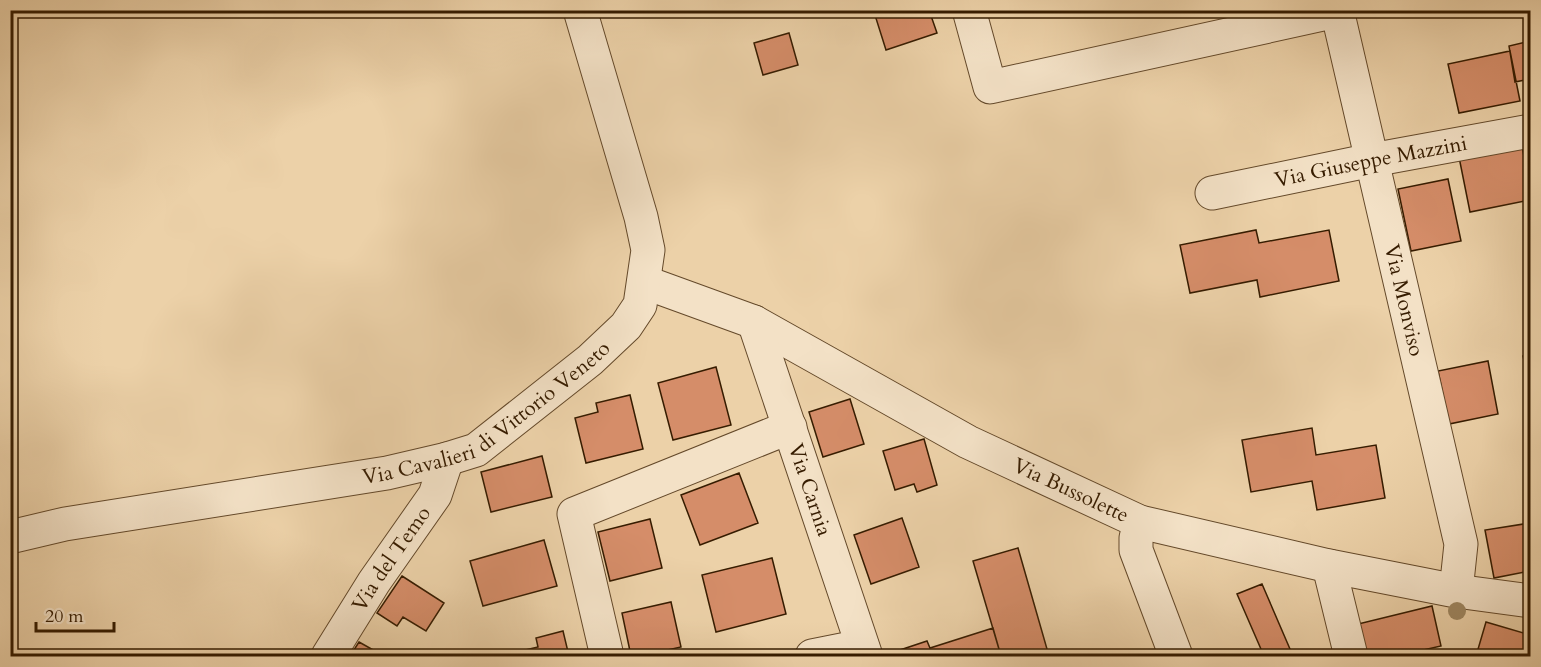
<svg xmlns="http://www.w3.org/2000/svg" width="1541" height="667" font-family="Cardo,serif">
	<rect width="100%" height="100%" fill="#ecd1a8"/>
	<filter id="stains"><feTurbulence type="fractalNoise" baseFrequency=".00333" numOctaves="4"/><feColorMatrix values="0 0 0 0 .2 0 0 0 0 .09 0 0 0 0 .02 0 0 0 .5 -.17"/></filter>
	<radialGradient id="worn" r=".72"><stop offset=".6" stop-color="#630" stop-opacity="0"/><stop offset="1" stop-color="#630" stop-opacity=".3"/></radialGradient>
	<!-- building -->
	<path fill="#d58d69" stroke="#361c00" stroke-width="1.5" d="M879 10H929L937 33 886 50 874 12Z
		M789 33 798 65 763 75 754 43Z
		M1530 41V79L1515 82 1509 46Z
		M1510 51 1520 101 1459 113 1448 64Z
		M1521 140 1530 189V200L1470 212 1458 152Z
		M1448 179 1461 241 1411 251 1398 189Z
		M1256 230 1259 243 1329 230 1339 281 1260 297 1257 280 1190 293 1180 245Z
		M1530 354V385L1523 356Z
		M1488 361 1498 414 1449 424 1438 371Z
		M716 367 731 425 673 440 658 383Z
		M630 395 643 449 586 463 575 418 598 412 596 403Z
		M850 399 864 444 823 457 809 412Z
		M1312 428 1316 455 1376 445 1385 498 1317 510 1312 481 1251 492 1242 440Z
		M924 439 937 485 917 492 914 484 895 490 883 451Z
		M542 456 552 497 491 512 481 472Z
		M739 473 758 523 700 545 681 495Z
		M902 518 919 567 871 584 854 535Z
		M650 519 662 568 610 581 598 532Z
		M1530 523V571L1494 578 1485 530Z
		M544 540 557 586 483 606 470 561Z
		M1018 548 1049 656H1001L973 561Z
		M772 558 786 614 716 632 702 575Z
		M402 576 444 603 426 631 403 617 397 626 377 613Z
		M1262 584 1293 656H1264L1237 594Z
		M671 602 681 647 641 656H631L622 613Z
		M1432 606 1441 646 1397 656H1362L1354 625Z
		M1486 622 1530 635 1526 656H1476Z
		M993 628 1001 656H889L888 654 927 641 930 648Z
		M563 631 569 656H500L538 647 536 638Z
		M359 642 384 656H350Z"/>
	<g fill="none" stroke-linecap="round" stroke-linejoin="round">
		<!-- minor casing -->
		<g stroke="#64492a" stroke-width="35">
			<g id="minor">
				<path d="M969 10 990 87 1337 11"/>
				<path id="s1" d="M1337 10 1461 544 1456 591"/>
				<path id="s2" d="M1212 193 1372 160 1530 131"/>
				<path id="s3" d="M644 282 754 322 968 442 1140 522 1329 566 1456 591 1530 601"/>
				<path id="s4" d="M754 322 866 656"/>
				<path d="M1140 522 1136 538V550L1176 656"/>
				<path id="s5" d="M10 537 65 524 387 473 447 459 476 450 590 360 626 326 640 305 648 250 641 217 580 10"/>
				<path d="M1329 566 1351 656"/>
				<path id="s6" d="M328 656 374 582 435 495 447 459"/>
				<path d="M607 656 574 514 790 427"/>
				<path d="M812 656 862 646"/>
			</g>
		</g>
		<!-- minor -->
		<use href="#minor" stroke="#f3e1c6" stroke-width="33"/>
	</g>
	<!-- trees -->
	<circle fill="#9e8761" cx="1457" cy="611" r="9"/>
	<g text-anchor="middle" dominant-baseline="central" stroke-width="6" stroke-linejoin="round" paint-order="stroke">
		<!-- street labels -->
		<g font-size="21" fill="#361c00" stroke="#f3e1c6">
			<text stroke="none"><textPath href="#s2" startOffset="162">Via Giuseppe Mazzini</textPath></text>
			<text stroke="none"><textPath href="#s1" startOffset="298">Via Monviso</textPath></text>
			<text stroke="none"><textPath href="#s5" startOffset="500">Via Cavalieri di Vittorio Veneto</textPath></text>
			<text stroke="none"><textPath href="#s4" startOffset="177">Via Carnia</textPath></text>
			<text stroke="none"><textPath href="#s3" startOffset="476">Via Bussolette</textPath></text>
			<text stroke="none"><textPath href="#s6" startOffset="116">Via del Temo</textPath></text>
		</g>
	</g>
	<!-- margin -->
	<rect width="1541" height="667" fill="none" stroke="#ecd1a8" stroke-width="36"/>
	<rect x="12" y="12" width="1517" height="643" fill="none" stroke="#361c00" stroke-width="3"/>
	<rect x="18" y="18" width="1505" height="631" fill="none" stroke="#361c00" stroke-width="1.5"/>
	<!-- scale -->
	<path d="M36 622v9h78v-9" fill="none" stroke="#361c00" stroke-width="3"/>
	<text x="45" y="622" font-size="18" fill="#361c00" stroke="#f3e1c6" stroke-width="4.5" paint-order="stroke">20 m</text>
	<rect width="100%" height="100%" filter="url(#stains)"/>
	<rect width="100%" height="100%" fill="url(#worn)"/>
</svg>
